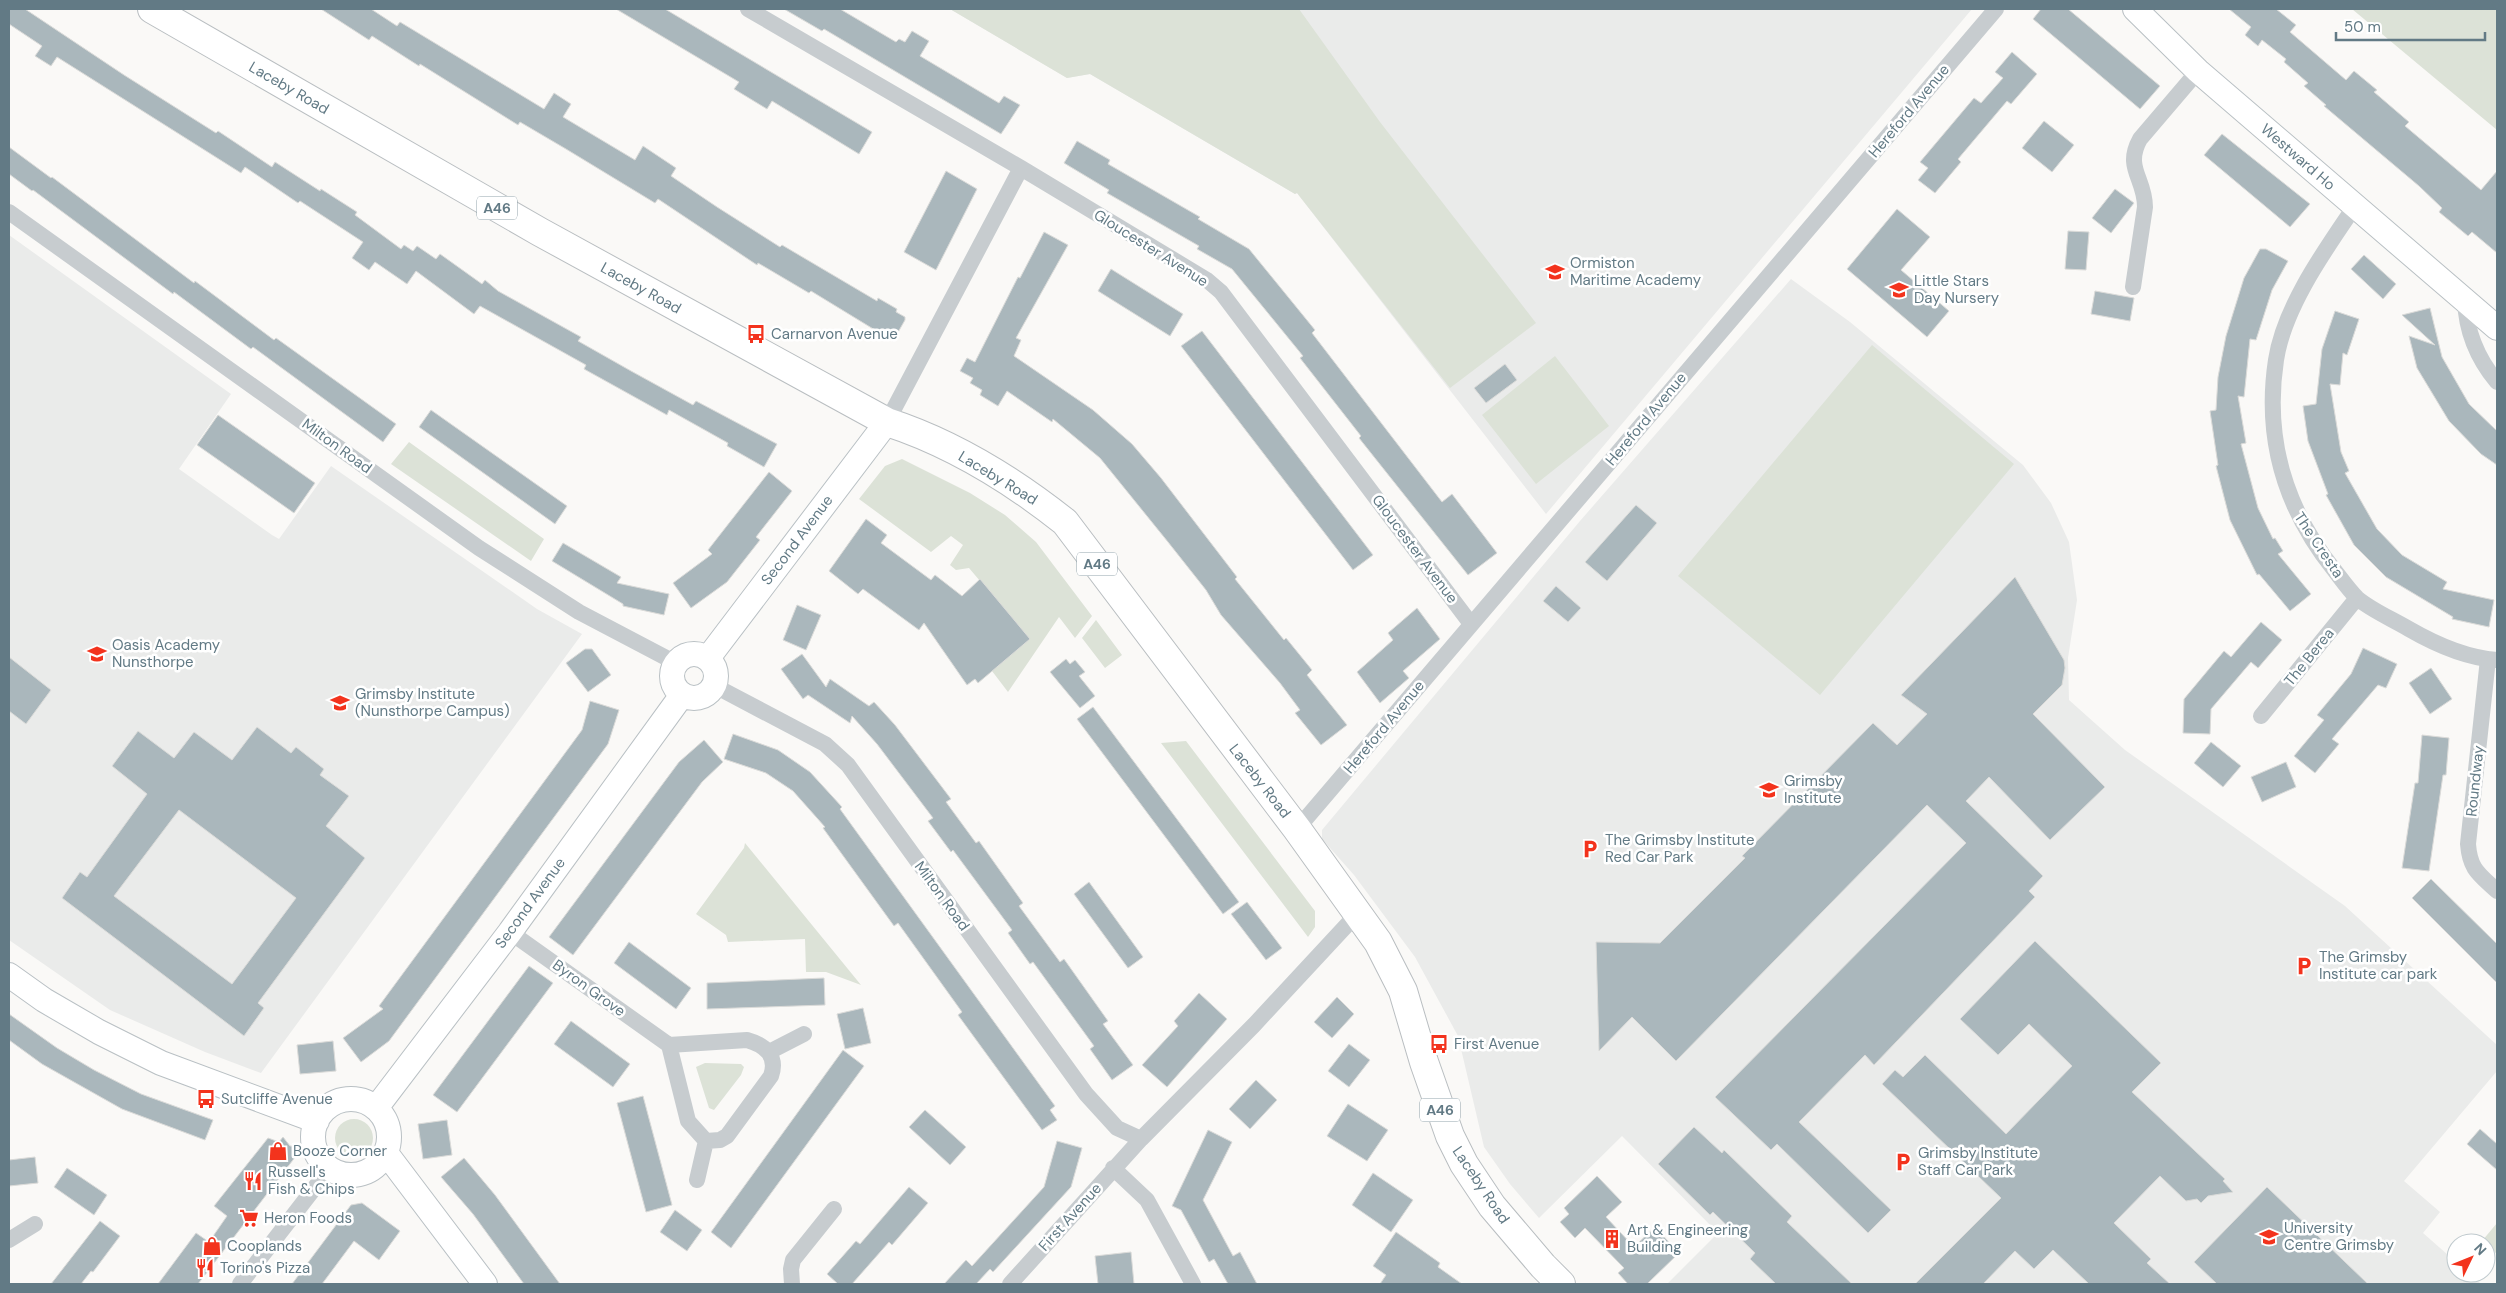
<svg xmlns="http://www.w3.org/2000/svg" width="2506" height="1293" font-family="'DM Sans',sans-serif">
	<rect width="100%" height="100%" fill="#faf9f7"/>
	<!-- built -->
	<path fill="#eaebea" d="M950 9H1972L1546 514 1297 193 1295 194 1090 74 1067 78Z
		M9 235 231 394 179 469 272 535 279 539 331 466 537 609 582 634 261 1073 205 1052 110 1010 9 940Z
		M1791 279 1850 322 2023 465 2051 503 2069 542 2077 600 2068 658 2069 700 2125 750 2345 906 2497 1045V1071L2404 1181 2440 1212 2423 1233 2456 1262V1273H2469L2481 1284H1667L1718 1233 1622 1136 1539 1218 1510 1184 1484 1147 1458 1036 1415 957 1354 875 1322 839V830L1580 521Z"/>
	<!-- green -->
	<path fill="#dce2d7" d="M950 9H1299L1380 122 1536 323 1450 388 1297 193 1295 194 1090 74 1067 78Z
		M2352 9H2497V130Z
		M1872 345 2014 464 1820 695 1678 576Z
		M1555 356 1609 426 1536 484 1482 415Z
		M409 442 544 539 531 561 391 464Z
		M902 459 970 493 1005 515 1036 542 1092 616 1075 638 1059 617 1008 692 992 671 1029 639 969 568 956 570 950 565 963 545 951 536 931 552 859 499 885 466Z
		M1096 620 1122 655 1105 668 1082 638Z
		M1186 741 1315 911V927L1308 937 1161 743Z
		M745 843 861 985 826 972H806L805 939 728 942 726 935 696 914 744 848Z
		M705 1063 741 1064 744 1067 741 1075 714 1110 709 1108 696 1067Z
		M335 1138a19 19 0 1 1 38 0a19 19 0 1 1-38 0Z
		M2497 1223V1254L2482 1241Z"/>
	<!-- building -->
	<path fill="#aab7bc" stroke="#dbdbd9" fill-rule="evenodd" d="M9 9H25L124 75 216 133 218 131 272 167 275 162 320 191 321 189 357 212 355 215 401 249 404 245 413 251 417 246 436 259 440 254 482 284 485 280 498 291 581 337 578 341 631 371 693 405 696 401 777 444 764 467 727 446 728 443 669 410 667 415 584 369 586 365 480 306 474 314 416 271 407 284 375 262 369 270 352 258 363 242 300 201 298 203 245 167 241 173 57 57 51 66 35 56 42 46 9 24Z
		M321 9H371L397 26 400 22 544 109 554 93 571 104 563 117 635 160 643 146 676 168 671 176 717 207 780 247 782 245 877 301 878 298 897 309 896 312 905 317V320L893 341 811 291 809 293 758 263 757 265 658 199 655 203 566 149 520 122 518 125 420 64 419 66 372 36 369 40Z
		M616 9H665L872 132 859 154 772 101 767 109 734 89 739 82Z
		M784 9H840L896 42 899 39 905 42 912 31 929 41 920 56 999 103 1004 96 1020 105 1001 134 824 29 822 31Z
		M2041 9H2068L2160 86 2140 109 2033 19Z
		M2229 9H2276L2296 25 2290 32 2346 80 2354 71 2377 90 2374 92 2409 122 2405 126 2481 190 2497 171V253L2472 232 2468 236 2439 212 2442 208 2419 186 2324 106 2326 105 2304 86 2308 83 2284 62 2286 59 2262 40 2258 46 2245 35 2251 27Z
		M2012 52 2037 74 2011 104 2007 101 1958 159 1961 162 1935 193 1918 180 1928 168 1920 162 1974 98 1981 103 2003 78 1995 72Z
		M2044 121 2074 145 2052 172 2022 148Z
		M2222 134 2310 204 2290 227 2204 155Z
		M1077 141 1110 160 1108 164 1200 217 1198 219 1249 249 1315 330 1312 333 1442 502 1452 494 1497 553 1468 575 1359 438 1361 436 1300 358 1303 356 1232 269 1197 249 1199 246 1107 193 1109 190 1064 163Z
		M9 147 51 178 52 177 194 283 195 281 274 340 276 338 396 424 383 442 253 347 251 349 174 292 173 294 33 190 32 191 9 174Z
		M946 171 977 189 936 270 904 252Z
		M2115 189 2134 203 2111 233 2092 218Z
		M1897 209 1930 237 1901 270 1949 311 1927 337 1847 269Z
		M2068 231 2089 232 2086 270 2065 269Z
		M1044 232 1068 245 1016 338 1021 340 1014 356 1093 410 1132 444 1161 478 1237 577 1235 579 1284 640 1286 638 1312 670 1307 675 1347 725 1321 745 1295 713 1300 710 1280 683 1221 615 1206 590 1168 542 1100 458 1053 419 1052 422 1007 391 998 406 980 395 982 390 970 383 973 378 960 371 967 358 975 362 1018 277 1020 278Z
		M2260 249H2266L2288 261 2272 290 2256 340 2250 339 2244 397 2238 396 2246 443 2241 444 2258 508 2273 539 2275 538 2283 551 2278 554 2311 594 2290 611 2259 574 2257 575 2230 520 2216 466 2218 465 2210 411 2216 410 2218 377 2226 336 2244 278Z
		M2364 255 2396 284 2383 299 2351 269Z
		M1111 269 1183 314 1170 336 1098 291Z
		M2095 291 2134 298 2130 321 2091 314Z
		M2430 308 2442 357 2469 404 2497 431V465L2481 454 2449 421 2417 368 2409 336 2435 345 2402 315Z
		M2335 311 2359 319 2347 355 2343 353 2340 385 2330 384 2341 452 2349 471 2345 473 2377 529 2402 555 2447 582 2443 589 2494 600 2489 627 2452 619 2453 617 2386 577 2354 545 2326 495 2328 494 2308 441 2303 406 2316 404 2322 349Z
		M1202 331 1373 555 1353 570 1181 346Z
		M1505 364 1517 380 1486 403 1474 388Z
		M431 410 567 506 555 524 419 427Z
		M218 415 315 483 294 513 197 445Z
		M769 472 792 491 756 537 760 540 727 582 691 608 673 583 712 554 708 550Z
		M1636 505 1657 523 1607 581 1585 562Z
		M866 519 887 535 881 543 931 580 935 575 962 596 980 579 1030 639 978 683 975 679 967 685 924 623 919 630 863 589 858 594 829 571Z
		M563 543 621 577 617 583 669 594 664 615 623 606V604L552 561Z
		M2015 577 2064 660 2065 668 2062 685 2033 714 2105 787 2050 840 1989 777 1966 801 2043 876 2029 891 2035 897 1874 1065 1865 1055 1799 1122 1891 1210 1868 1233 1777 1144 1771 1150 1715 1097 1966 843 1927 805 1676 1061 1632 1017 1599 1051 1596 942 1660 943 1745 858 1742 856 1873 723 1897 745 1927 714 1901 695Z
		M1556 586 1581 608 1568 622 1543 601Z
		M797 605 821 615 806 650 783 640Z
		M1417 608 1440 639 1403 671 1409 678 1380 703 1357 672 1393 640 1388 633Z
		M2261 622 2282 640 2258 668 2251 662 2211 709 2210 734 2183 733 2184 699 2224 651 2231 657Z
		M2363 648 2397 664 2386 688 2378 685 2332 739 2339 744 2315 773 2294 756 2324 720 2317 715 2351 674Z
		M585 649H592L611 675 588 692 566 663Z
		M802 654 826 687 830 679 869 706 874 702 895 725 951 799 946 802 976 843 979 841 1023 903 1019 906 1060 962 1064 959 1108 1021 1103 1024 1133 1065 1112 1080 1090 1049 1094 1046 1033 962 1030 964 1008 933 1012 930 953 850 951 852 928 821 933 818 877 744 852 716 850 723 808 695 803 699 781 669Z
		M9 657 51 690 26 724 9 711Z
		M1066 659 1070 664 1075 660 1085 672 1079 676 1095 696 1080 708 1050 672Z
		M2431 668 2452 699 2430 714 2409 683Z
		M590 701 619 710 608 744 389 1041 361 1062 343 1038 383 1009 379 1006 582 730Z
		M1093 707 1239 902 1223 914 1077 719Z
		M257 727 291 753 296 747 324 769 320 775 349 796 326 826 365 858 258 1003 264 1008 244 1036 62 898 80 872 87 877 147 794 112 766 138 731 174 758 194 732 232 760ZM179 810 296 898 232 984 114 896Z
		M733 734 778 750 810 772 842 807 840 809 1055 1106 1050 1110 1057 1120 1042 1130 958 1015 962 1012 898 923 894 926 823 828 825 827 793 791 766 773 724 759Z
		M2422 735 2449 738 2446 775H2443L2429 871 2402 868 2415 783H2418Z
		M704 740 723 762 702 782 573 955 549 937 679 762Z
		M2211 742 2241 766 2223 787 2194 763Z
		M2286 762 2296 787 2262 802 2251 777Z
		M2431 879 2497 944V983L2412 898Z
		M1089 882 1143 957 1128 968 1074 894Z
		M1247 902 1282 948 1266 960 1231 914Z
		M2035 941 2161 1063 2132 1092 2225 1179 2223 1181 2233 1192 2208 1196 2201 1203 2197 1199 2186 1201 2160 1176 2114 1223 2151 1259 2147 1263 2170 1284H2089L2053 1250 2034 1269 2015 1251 1983 1284H1915L2001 1198 1882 1084 1895 1070 1903 1077 1925 1055 2006 1134 2072 1066 2029 1024 1998 1055 1960 1019Z
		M629 942 691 988 676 1009 614 963Z
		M529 966 553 983 457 1112 433 1095Z
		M824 978 825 1005 707 1009V983Z
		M1199 993 1227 1019 1167 1087 1142 1065 1178 1026 1174 1021Z
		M1337 997 1354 1014 1332 1038 1314 1022Z
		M863 1008 871 1043 845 1049 837 1014Z
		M9 1014 57 1048 94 1070 141 1094 213 1120 205 1140 122 1109 42 1064 9 1040Z
		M571 1021 630 1064 613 1087 554 1044Z
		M333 1041 336 1071 300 1074 297 1045Z
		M1349 1044 1370 1060 1349 1087 1328 1071Z
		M843 1050 864 1066 731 1248 711 1232Z
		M1256 1080 1277 1100 1250 1129 1229 1109Z
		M643 1096 672 1205 646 1212 617 1103Z
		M1348 1104 1388 1130 1367 1161 1327 1136Z
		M925 1110 966 1147 950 1165 909 1127Z
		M447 1120 452 1155 423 1159 418 1124Z
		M1694 1127 1722 1153 1724 1150 1792 1216 1787 1222 1852 1284H1776L1750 1259 1755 1253 1713 1212 1710 1215 1658 1164Z
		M2480 1129 2497 1144V1170L2467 1144Z
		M1208 1130 1232 1142 1203 1200 1233 1256 1240 1252 1257 1284H1228L1214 1259 1209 1262 1181 1210 1172 1206Z
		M283 1137 290 1146H293L296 1156 198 1284H158L196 1233 209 1242 227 1216 214 1206 268 1138 279 1142Z
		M1057 1141 1082 1148 1071 1187 993 1272 990 1269 976 1284H944L966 1260 972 1266 1044 1187Z
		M35 1157 38 1183 9 1186V1160Z
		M464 1158 495 1195 560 1284H524L473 1214 441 1177Z
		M67 1168 107 1195 94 1215 54 1187Z
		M1373 1173 1413 1200 1391 1232 1352 1205Z
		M1597 1176 1622 1202 1606 1217 1634 1247 1655 1227 1679 1253 1647 1284H1628L1618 1273 1624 1268 1585 1228 1575 1238 1560 1222 1569 1214 1564 1208Z
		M909 1187 928 1203 892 1245 889 1242 852 1284H838L827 1274 856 1241 860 1244Z
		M2267 1187 2368 1284H2217L2194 1262Z
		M362 1203 400 1231 379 1260 354 1241 322 1284H292L351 1205Z
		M675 1210 702 1230 687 1251 660 1232Z
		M100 1221 120 1236 93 1272 91 1271 81 1284H51Z
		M1396 1232 1440 1263 1438 1267 1462 1284H1380L1386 1275 1373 1266Z
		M1131 1252 1134 1284H1098L1095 1256Z"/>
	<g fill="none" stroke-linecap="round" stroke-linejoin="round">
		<!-- secondary casing -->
		<g stroke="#b9c0c4" stroke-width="26">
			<path id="secondary" d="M2135 9 2198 71 2497 328
				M672 676a22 22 0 1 1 44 0a22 22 0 1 1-44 0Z
				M708 658 887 422
				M9 975 44 1000 99 1032 161 1063 317 1121
				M313 1137a38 38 0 1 1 76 0a38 38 0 1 1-76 0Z
				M376 1108 510 932 682 695
				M386 1153 485 1284"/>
		</g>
		<!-- highway casing -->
		<g stroke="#b9bec1" stroke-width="30">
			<path id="highway" d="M152 9 540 232 887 422C952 443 1012 480 1065 522L1297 829 1378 942 1403 991 1424 1062 1450 1136 1464 1164 1492 1206 1543 1266 1561 1284"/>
		</g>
		<!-- street -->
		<path stroke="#c7cccf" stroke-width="16" d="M748 9 1021 168 1207 280 1221 292 1471 624
			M2355 206C2325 250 2284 307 2276 360 2264 439 2285 509 2335 571 2342 580 2349 590 2357 598 2371 610 2392 619 2409 629 2435 644 2467 658 2497 660
			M9 212 479 548 579 612 676 663
			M2133 287 2145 207C2145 178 2124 168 2140 139L2198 71
			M2465 300C2466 330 2477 358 2497 382
			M887 422 1021 168
			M2488 659 2468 844C2470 870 2479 874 2497 891
			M715 686 825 744 848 765 1086 1094 1117 1128 1141 1139
			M2261 716 2357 598
			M1297 829 1996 9
			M510 932 669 1045
			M747 1040C765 1045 778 1056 771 1076L727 1136 720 1140 706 1141 688 1121 669 1045Z
			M769 1052 804 1034
			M1113 1168 1147 1200 1193 1284
			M697 1180 706 1141
			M9 1240 35 1224
			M240 1284 330 1168
			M792 1284 791 1269 793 1260 834 1209
			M1010 1284 1141 1139 1254 1025 1358 913"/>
		<!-- secondary -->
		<use href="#secondary" stroke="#fff" stroke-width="24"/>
		<!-- highway -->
		<use href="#highway" stroke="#fff" stroke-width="28"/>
	</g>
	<!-- icons -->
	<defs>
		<g id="school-bare" transform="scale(1.5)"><path d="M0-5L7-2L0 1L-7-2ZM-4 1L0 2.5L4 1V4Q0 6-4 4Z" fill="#f3331d" stroke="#fff" stroke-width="2.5" paint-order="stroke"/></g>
		<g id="bus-bare" transform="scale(1.5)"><path d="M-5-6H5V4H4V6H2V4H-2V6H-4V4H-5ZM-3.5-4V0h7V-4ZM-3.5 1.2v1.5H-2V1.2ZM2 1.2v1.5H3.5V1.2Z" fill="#f3331d" stroke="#fff" stroke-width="2.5" paint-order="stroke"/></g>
		<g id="university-bare" transform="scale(1.5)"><path d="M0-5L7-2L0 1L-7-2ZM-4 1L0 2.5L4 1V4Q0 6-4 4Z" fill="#f3331d" stroke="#fff" stroke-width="2.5" paint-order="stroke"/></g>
		<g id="parking-bare" transform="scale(1.5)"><path d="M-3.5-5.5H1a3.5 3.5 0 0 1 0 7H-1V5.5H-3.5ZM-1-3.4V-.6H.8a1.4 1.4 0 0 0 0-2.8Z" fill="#f3331d" stroke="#fff" stroke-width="2.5" paint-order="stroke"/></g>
		<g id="shop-bare" transform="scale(1.5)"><path d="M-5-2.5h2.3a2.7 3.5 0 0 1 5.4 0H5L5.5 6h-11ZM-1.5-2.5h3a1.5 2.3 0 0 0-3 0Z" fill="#f3331d" stroke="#fff" stroke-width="2.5" paint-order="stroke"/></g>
		<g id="restaurant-bare" transform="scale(1.5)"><path d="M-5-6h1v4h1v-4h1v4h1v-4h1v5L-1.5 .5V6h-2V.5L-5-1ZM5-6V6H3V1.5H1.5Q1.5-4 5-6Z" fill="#f3331d" stroke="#fff" stroke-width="2.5" paint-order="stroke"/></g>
		<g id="supermarket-bare" transform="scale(1.5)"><path d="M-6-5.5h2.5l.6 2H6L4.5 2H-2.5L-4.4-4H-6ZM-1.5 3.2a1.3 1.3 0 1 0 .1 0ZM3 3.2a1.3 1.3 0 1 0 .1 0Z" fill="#f3331d" stroke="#fff" stroke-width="2.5" paint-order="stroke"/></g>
		<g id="building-bare" transform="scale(1.5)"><path d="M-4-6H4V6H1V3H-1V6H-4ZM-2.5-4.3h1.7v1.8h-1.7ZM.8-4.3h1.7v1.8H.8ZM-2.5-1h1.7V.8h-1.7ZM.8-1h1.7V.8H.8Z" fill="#f3331d" stroke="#fff" stroke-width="2.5" paint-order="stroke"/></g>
	</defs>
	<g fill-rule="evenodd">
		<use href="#school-bare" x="1555" y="272"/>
		<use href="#school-bare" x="1899" y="290"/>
		<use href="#bus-bare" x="756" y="334"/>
		<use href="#school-bare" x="97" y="654"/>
		<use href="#university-bare" x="340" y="703"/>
		<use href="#university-bare" x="1769" y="790"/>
		<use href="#parking-bare" x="1590" y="849"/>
		<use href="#parking-bare" x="2304" y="966"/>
		<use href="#bus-bare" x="1439" y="1044"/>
		<use href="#bus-bare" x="206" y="1099"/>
		<use href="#shop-bare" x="278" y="1151"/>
		<use href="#parking-bare" x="1903" y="1162"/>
		<use href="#restaurant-bare" x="253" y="1181"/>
		<use href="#supermarket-bare" x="249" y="1218"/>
		<use href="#university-bare" x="2269" y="1237"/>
		<use href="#building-bare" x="1612" y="1239"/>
		<use href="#shop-bare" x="212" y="1246"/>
		<use href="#restaurant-bare" x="205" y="1268"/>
	</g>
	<g text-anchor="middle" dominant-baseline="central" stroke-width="5" stroke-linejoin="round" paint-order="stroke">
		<!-- shield labels -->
		<g fill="#fff" stroke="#91a2aa" stroke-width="1">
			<rect x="477" y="196.5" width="40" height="23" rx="4"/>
			<rect x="1077" y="552.5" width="40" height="23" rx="4"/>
			<rect x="1420" y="1098.5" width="40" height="23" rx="4"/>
		</g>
		<g font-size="14" font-weight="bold" fill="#627a85">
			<text x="497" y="208">A46</text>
			<text x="1097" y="564">A46</text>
			<text x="1440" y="1110">A46</text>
		</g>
		<!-- street labels -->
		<g font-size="15" fill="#627a85" stroke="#fff">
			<text transform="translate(289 88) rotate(30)">Laceby Road</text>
			<text transform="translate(1909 111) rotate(-50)">Hereford Avenue</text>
			<text transform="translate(2298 157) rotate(41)">Westward Ho</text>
			<text transform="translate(1151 248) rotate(32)">Gloucester Avenue</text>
			<text transform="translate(641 288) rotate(29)">Laceby Road</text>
			<text transform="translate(1646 419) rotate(-50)">Hereford Avenue</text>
			<text transform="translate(337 446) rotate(36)">Milton Road</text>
			<text transform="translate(998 478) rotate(31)">Laceby Road</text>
			<text transform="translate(797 540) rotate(-53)">Second Avenue</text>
			<text transform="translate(2319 545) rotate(56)">The Cresta</text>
			<text transform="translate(1415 549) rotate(53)">Gloucester Avenue</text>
			<text transform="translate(2309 657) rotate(-51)">The Berea</text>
			<text transform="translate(1384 727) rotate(-50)">Hereford Avenue</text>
			<text transform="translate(1260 781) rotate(52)">Laceby Road</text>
			<text transform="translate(2475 781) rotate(-84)">Roundway</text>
			<text transform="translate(942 896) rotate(54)">Milton Road</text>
			<text transform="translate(530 903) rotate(-54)">Second Avenue</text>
			<text transform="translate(589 988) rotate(36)">Byron Grove</text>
			<text transform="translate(1481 1185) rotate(56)">Laceby Road</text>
			<text transform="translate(1070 1217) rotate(-48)">First Avenue</text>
		</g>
		<!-- poi labels -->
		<g font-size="15" fill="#627a85" stroke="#fff" text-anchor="start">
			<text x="1570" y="263">Ormiston<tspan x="1570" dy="17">Maritime Academy</tspan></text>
			<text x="1914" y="281">Little Stars<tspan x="1914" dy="17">Day Nursery</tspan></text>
			<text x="771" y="334">Carnarvon Avenue</text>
			<text x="112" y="645">Oasis Academy<tspan x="112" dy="17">Nunsthorpe</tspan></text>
			<text x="355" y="694">Grimsby Institute<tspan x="355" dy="17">(Nunsthorpe Campus)</tspan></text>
			<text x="1784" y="781">Grimsby<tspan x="1784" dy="17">Institute</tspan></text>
			<text x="1605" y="840">The Grimsby Institute<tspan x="1605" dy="17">Red Car Park</tspan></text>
			<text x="2319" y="957">The Grimsby<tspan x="2319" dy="17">Institute car park</tspan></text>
			<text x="1454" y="1044">First Avenue</text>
			<text x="221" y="1099">Sutcliffe Avenue</text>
			<text x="293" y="1151">Booze Corner</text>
			<text x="1918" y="1153">Grimsby Institute<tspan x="1918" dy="17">Staff Car Park</tspan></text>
			<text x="268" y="1172">Russell's<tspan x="268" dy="17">Fish &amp; Chips</tspan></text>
			<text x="264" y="1218">Heron Foods</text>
			<text x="2284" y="1228">University<tspan x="2284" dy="17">Centre Grimsby</tspan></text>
			<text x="1627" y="1230">Art &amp; Engineering<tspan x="1627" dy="17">Building</tspan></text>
			<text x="227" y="1246">Cooplands</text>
			<text x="220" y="1268">Torino's Pizza</text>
		</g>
	</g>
	<!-- border -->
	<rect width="2506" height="1293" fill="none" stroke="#627a85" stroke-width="20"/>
	<!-- north arrow -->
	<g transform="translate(2471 1258) rotate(47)"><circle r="24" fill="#ffffff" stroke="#c0cace"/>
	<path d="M0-4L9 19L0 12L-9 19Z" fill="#f3331d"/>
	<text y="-8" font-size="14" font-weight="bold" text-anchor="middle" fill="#627a85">N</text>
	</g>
	<!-- scale -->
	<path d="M2336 32v8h149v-8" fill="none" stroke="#627a85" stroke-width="2.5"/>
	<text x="2344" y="32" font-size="15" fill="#627a85" stroke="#ffffff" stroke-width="4" paint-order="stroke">50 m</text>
</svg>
